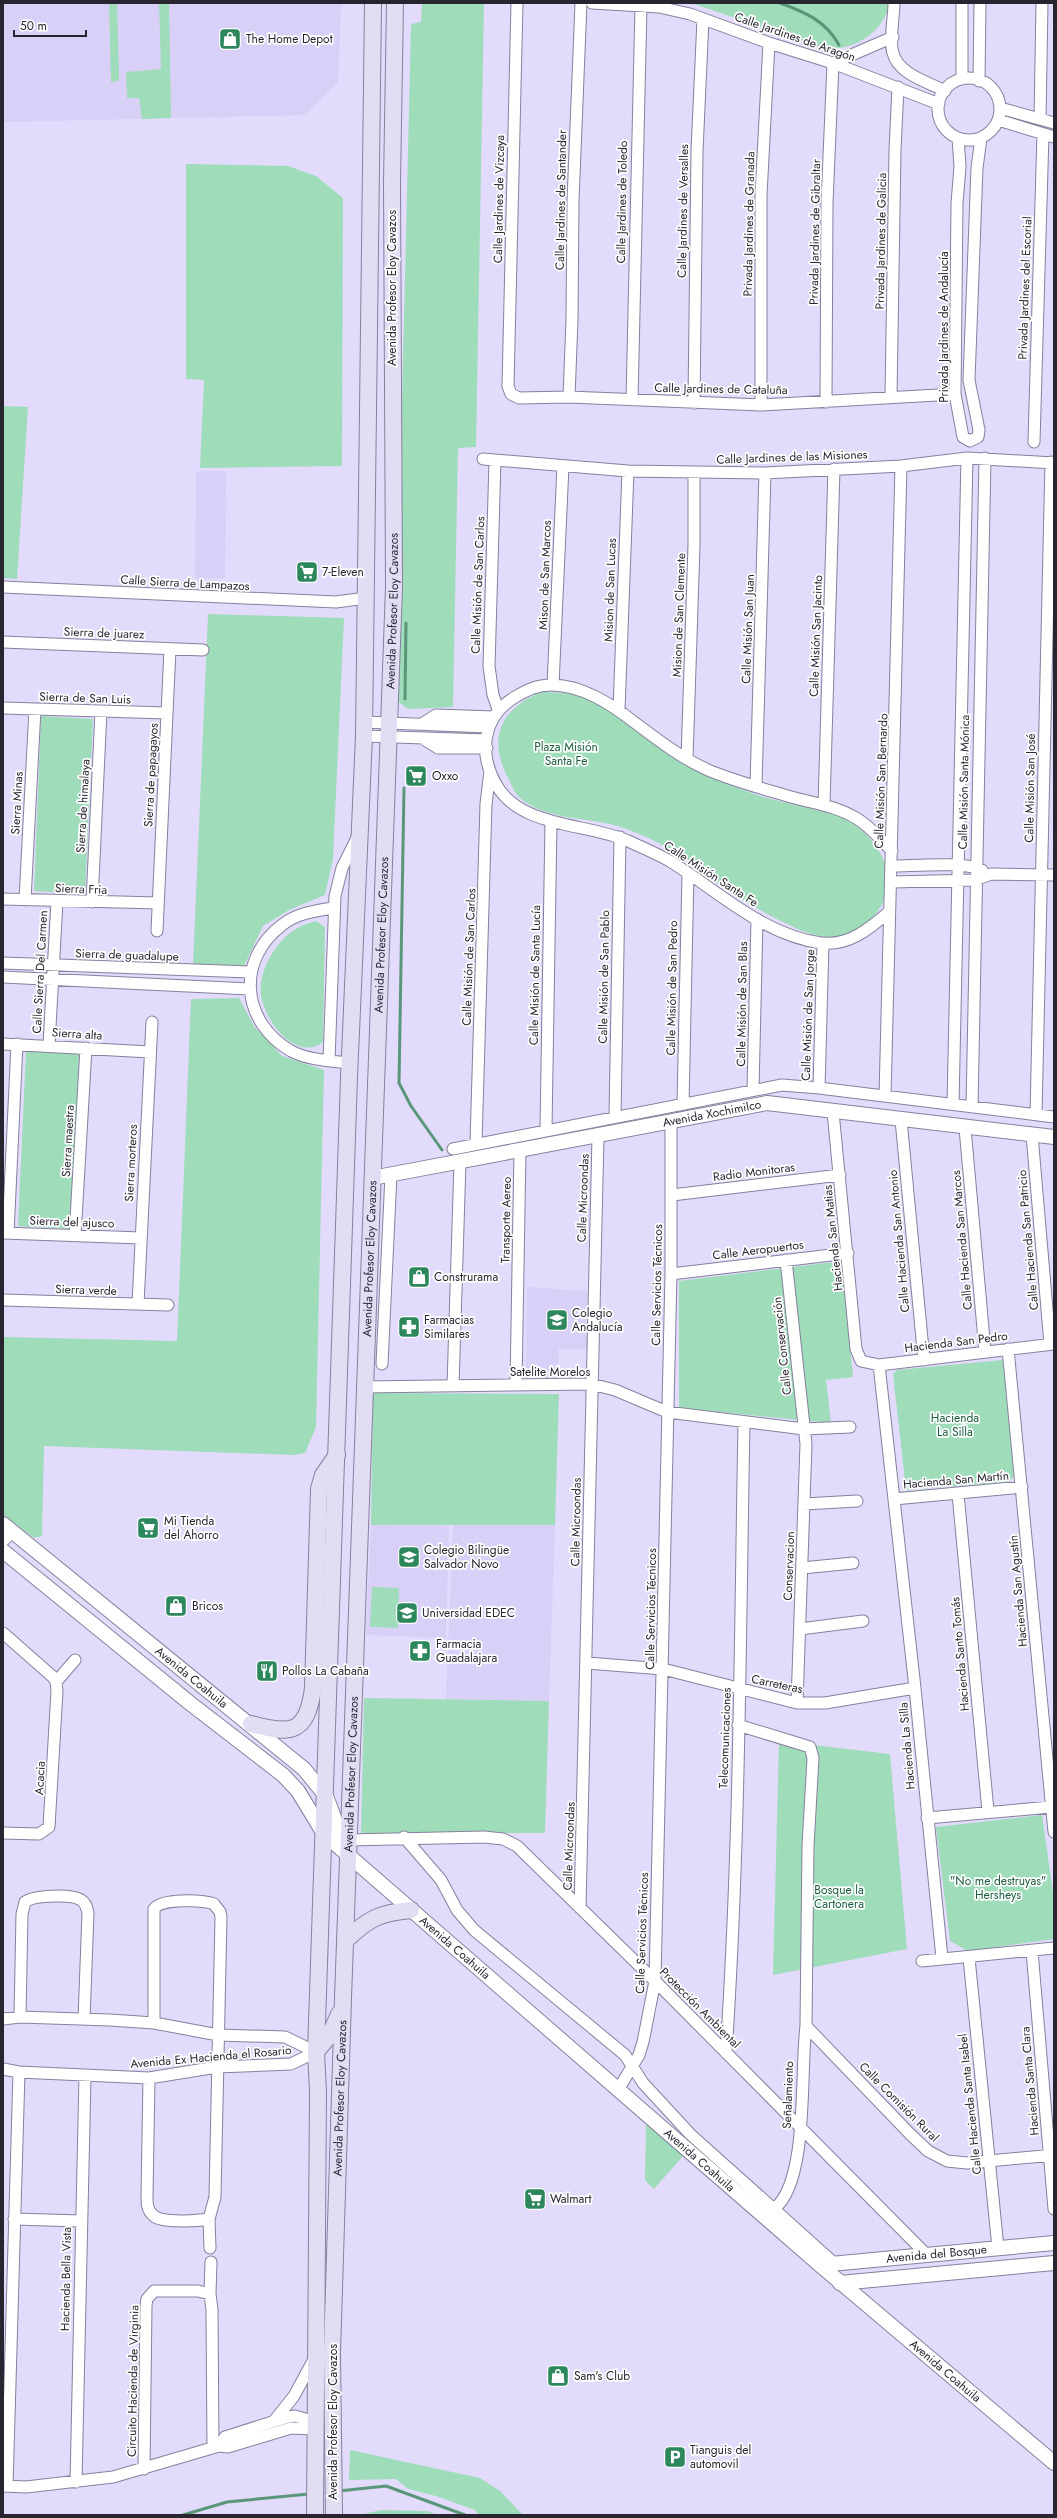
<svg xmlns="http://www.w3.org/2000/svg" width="1057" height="2518" font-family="Jost,sans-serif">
	<rect width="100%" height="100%" fill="#e2dbfc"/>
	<!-- built -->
	<path fill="#d9d0f8" d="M3 3H341L338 82 305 115 3 122Z
		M196 471H226L225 578 195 579Z
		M527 1287 587 1291 588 1349H559L558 1378 526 1377Z
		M371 1525 449 1526 446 1638 366 1635Z
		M453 1525H555L549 1701 446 1699Z"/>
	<!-- green -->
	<path fill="#9fdcba" d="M109 3H117L119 72V81L111 82Z
		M159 3H169L171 118 142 119 139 98H127L126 72 161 69Z
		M422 3H484L476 447 458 448 453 707 408 709 395 699 411 24 421 22Z
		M691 3H890C883 34 851 54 819 47 802 43 784 34 767 29 742 20 717 12 691 3Z
		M186 164 288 166 316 176 343 198 342 466 200 468 204 380 186 379Z
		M3 406 28 407 17 579 3 578Z
		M208 614 344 618 333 859 325 895 289 910 263 926 244 966H193Z
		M541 692C596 691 605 710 646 738 670 755 696 770 723 782 742 790 763 798 783 802 816 810 849 812 871 840 877 847 883 857 886 866 898 902 862 939 826 937 802 936 750 905 729 891 716 882 704 870 690 861 671 848 646 836 624 828 592 817 554 821 525 802 516 796 512 787 508 778 487 737 501 709 541 692Z
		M41 716 93 719 85 894 34 891Z
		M316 921 325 927 323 1042C296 1063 264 1020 261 995 259 980 265 965 273 952 284 935 296 926 316 921Z
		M239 998 254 1026 282 1056 324 1070 316 1427 305 1453 293 1455 44 1446 42 1536 34 1538 3 1515V1337L177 1341 191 999Z
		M26 1051 79 1054 71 1229 18 1226Z
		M842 1261 853 1377 826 1380 831 1423 679 1408V1281Z
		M1002 1360 1007 1365 1015 1475 1009 1482 906 1490 893 1374 897 1370Z
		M373 1393 559 1394 555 1525H371Z
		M372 1587 399 1588 398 1628 370 1627Z
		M364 1698 549 1701 545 1833H361Z
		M779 1741 890 1754 907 1949 773 1975Z
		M1042 1815 1054 1900V1939L968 1951 950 1941 936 1827Z
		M646 2124 684 2155 654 2189 645 2180Z
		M350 2450 480 2478 500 2491 523 2515H479L475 2510 436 2496 408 2489 396 2479 349 2480Z
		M381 2510 427 2511 438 2515H359Z"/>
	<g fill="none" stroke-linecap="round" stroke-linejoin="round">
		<!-- stream -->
		<path stroke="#5a9679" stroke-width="3" d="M780 3C805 12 826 21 839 45
			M405 699 406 623
			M404 788 399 1083 411 1106 442 1150
			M339 2491 386 2486 465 2515
			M183 2515 227 2502 309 2494"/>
		<!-- minor casing -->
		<g stroke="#86809e" stroke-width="13">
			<path id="minor" d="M517 3 508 386 511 394 519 398 569 397 761 405 955 394
				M592 3 659 7 690 14 769 43 833 63 939 104
				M894 3C894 16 889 42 893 53 898 74 928 82 945 91
				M938 109a31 31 0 1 1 62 0a31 31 0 1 1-62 0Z
				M962 79V3
				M979 81 980 3
				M1000 108 1054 123
				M1040 119 1042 3
				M998 120 1054 137
				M958 138 960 167 957 203 955 394 963 437 970 441 978 437 979 430 969 380 977 168 981 138
				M891 396 895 150 898 87
				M569 397 572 320 573 201 581 3
				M632 400 641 5
				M826 402 827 203 833 63 893 37
				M694 403 697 151 703 19
				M761 405V195L769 43
				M1034 442 1043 134
				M483 459 628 471 765 473 901 466 967 458 1054 463
				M495 461 489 666 493 695 498 709
				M3 587 336 602 366 598
				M3 642 203 650
				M553 685 563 466
				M3 708 167 713
				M619 710 628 471
				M364 722 488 727
				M422 724 436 715 494 717
				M364 736 486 740
				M422 738 438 748H487
				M687 759 694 545V472
				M756 785 765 473
				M824 805 834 469
				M892 866C913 866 964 861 982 870
				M891 882 975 880 991 874 1054 875
				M3 899 158 903
				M25 900 35 709
				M92 902 101 711
				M333 908C315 911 297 913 282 925 236 960 241 1022 291 1051 308 1060 331 1061 350 1063
				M889 912C869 929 849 946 821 943 762 935 716 889 668 860 655 853 641 847 628 841 587 823 522 828 497 786 478 754 482 717 515 697 527 690 537 685 551 685 582 685 611 704 634 722 658 740 681 758 708 770 734 781 764 789 791 797 813 803 836 806 856 818 870 826 880 839 892 851
				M157 931 170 649
				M3 963 250 972
				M3 977 249 989
				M3 1044 150 1052
				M49 1045 57 901
				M329 1061 335 896 342 868 357 838
				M819 1088 823 943
				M753 1090 757 919
				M885 1096 901 466
				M683 1104 688 873
				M953 1104 967 458
				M972 1107 985 458
				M833 1112 856 1349 861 1361 879 1365 1054 1344
				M1036 1114 1051 462
				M615 1116 620 837
				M901 1120 924 1360
				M965 1128 985 1351
				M546 1129 551 822
				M1032 1135 1050 1344
				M476 1143 486 804 490 771
				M453 1149 782 1085 819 1088 1054 1117
				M672 1195 840 1175
				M3 1233 141 1238
				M8 1233 17 1044
				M75 1236 86 1048
				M786 1260 806 1444 797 1703
				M671 1274 848 1253
				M3 1300 168 1305
				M138 1304 152 1022
				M1008 1349 1054 1832
				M382 1364 391 1175
				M879 1365 915 1688 942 1958
				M516 1385 520 1150
				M453 1386 460 1162
				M364 1387 591 1384 615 1390 667 1412 804 1429 850 1427
				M958 1494 988 1811
				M894 1499 1022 1487
				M804 1504 857 1501
				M3 1541 12 1532
				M802 1568 853 1563
				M800 1629 863 1621
				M3 1633 53 1677 56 1682 57 1691 49 1827 39 1834 3 1833
				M587 1663 663 1669 797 1703H825L915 1688
				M56 1682 75 1660
				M738 1725 810 1747 813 1758 808 1846 806 2026C800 2070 809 2180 775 2208
				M927 1818 1051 1807
				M404 1837 441 1880 457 1910 474 1930 625 2055 643 2083 690 2134 834 2263
				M349 1840 484 1837 503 1839 517 1846 655 1981 926 2254
				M580 1908 598 1137
				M1032 1951 1054 2209
				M969 1958 998 2248
				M922 1961 1054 1948
				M20 2017 22 1914 25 1902C34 1895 72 1894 81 1900 86 1903 87 1908 88 1913L84 2019
				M3 2019 20 2017 110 2020 154 2023 218 2035 285 2037 316 2052 291 2064 217 2067 149 2078 19 2072 3 2069
				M806 2026 910 2134 928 2151 947 2161 967 2163 1054 2155
				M726 2053C740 1843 740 1633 744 1423
				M149 2078 147 2196C147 2203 147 2211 154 2216 162 2223 198 2221 209 2219L215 2197 221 1917 220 1912 214 1904C203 1900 161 1898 154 1909V2023
				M618 2090 639 2055 643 2042 655 1981 671 1274V1121
				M14 2219 80 2221
				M209 2219 210 2248
				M210 2294 211 2262
				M274 2421 294 2396 314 2359
				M219 2446 225 2437 288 2417 295 2416 316 2422
				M144 2469 146 2305 147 2299 154 2291H198L210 2294 212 2310 213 2448
				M76 2482 85 2076
				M3 2486 26 2487 113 2477 219 2446 228 2447 291 2428 314 2429
				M7 2486 19 2072"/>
		</g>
		<!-- tertiary casing -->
		<g stroke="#86809e" stroke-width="16">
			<g id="tertiary">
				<path id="s1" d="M372 1178 767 1103 1054 1137"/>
				<path id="s2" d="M3 1524 304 1769 326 1796 347 1852"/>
				<path id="s3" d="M3 1551 191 1704 283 1775 298 1791 324 1834 820 2265 1054 2463"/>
				<path id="s4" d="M820 2265 1054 2243"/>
				<path d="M840 2283 1054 2263"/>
			</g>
		</g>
		<!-- secondary casing -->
		<g stroke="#86809e" stroke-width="18">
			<g id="secondary">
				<path d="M251 1724C291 1735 307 1734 313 1688L319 1489 323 1475 337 1455"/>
				<path d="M346 1940C369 1918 380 1913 411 1910"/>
				<path d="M316 2052 330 2035 339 2014"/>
				<path d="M315 2515 318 2092 316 2052 349 1077 364 736 373 3"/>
				<path id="s5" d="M334 2515 332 2353 343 1998 394 587 392 183 395 3"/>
			</g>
		</g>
		<!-- minor -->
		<use href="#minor" stroke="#fff" stroke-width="11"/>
		<!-- tertiary -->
		<use href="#tertiary" stroke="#fff" stroke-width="14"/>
		<!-- secondary -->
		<use href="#secondary" stroke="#e3ddf4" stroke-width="16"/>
	</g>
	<!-- icons -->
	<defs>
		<g id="shop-square" transform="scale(1.15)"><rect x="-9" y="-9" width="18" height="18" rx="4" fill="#2d875d" stroke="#fff"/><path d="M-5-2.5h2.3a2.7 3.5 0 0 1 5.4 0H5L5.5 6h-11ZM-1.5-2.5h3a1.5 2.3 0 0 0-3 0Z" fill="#fff"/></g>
		<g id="supermarket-square" transform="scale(1.15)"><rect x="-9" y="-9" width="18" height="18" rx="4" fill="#2d875d" stroke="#fff"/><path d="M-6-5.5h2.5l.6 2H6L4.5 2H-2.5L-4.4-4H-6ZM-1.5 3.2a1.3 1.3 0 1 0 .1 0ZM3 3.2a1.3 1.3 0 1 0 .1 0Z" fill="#fff"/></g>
		<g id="school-square" transform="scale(1.15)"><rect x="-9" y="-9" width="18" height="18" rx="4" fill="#2d875d" stroke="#fff"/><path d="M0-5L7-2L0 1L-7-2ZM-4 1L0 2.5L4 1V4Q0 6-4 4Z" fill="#fff"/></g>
		<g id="pharmacy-square" transform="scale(1.15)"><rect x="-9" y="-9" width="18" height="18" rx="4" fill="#2d875d" stroke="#fff"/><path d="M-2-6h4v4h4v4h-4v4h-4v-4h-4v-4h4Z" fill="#fff"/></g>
		<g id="university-square" transform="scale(1.15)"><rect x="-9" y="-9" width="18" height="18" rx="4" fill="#2d875d" stroke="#fff"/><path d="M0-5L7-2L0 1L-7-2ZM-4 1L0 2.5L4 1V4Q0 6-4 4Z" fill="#fff"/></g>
		<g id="restaurant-square" transform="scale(1.15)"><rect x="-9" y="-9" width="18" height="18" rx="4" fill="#2d875d" stroke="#fff"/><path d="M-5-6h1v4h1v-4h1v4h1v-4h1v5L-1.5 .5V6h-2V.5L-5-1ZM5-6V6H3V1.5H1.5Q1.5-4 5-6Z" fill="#fff"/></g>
		<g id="parking-square" transform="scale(1.15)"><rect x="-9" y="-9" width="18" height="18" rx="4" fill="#2d875d" stroke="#fff"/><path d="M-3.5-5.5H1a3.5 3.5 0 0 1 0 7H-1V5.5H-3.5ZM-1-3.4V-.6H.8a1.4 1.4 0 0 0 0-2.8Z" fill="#fff"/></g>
	</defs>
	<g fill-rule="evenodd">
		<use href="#shop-square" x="230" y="39"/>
		<use href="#supermarket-square" x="307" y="572"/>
		<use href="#supermarket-square" x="416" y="776"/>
		<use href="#shop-square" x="419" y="1277"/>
		<use href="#school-square" x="557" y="1320"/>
		<use href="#pharmacy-square" x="409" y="1327"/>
		<use href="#supermarket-square" x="148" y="1528"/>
		<use href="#school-square" x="409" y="1557"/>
		<use href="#shop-square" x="176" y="1606"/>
		<use href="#university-square" x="407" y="1613"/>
		<use href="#pharmacy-square" x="420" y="1651"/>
		<use href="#restaurant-square" x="267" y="1671"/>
		<use href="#supermarket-square" x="535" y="2199"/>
		<use href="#shop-square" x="558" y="2376"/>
		<use href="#parking-square" x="675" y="2457"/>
	</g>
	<g text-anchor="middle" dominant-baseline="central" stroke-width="3.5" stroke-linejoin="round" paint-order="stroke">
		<!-- street labels -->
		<g font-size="12" fill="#282531" stroke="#fff">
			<text transform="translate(795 37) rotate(19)">Calle Jardines de Aragón</text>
			<text transform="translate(499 199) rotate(-89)">Calle Jardines de Vizcaya</text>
			<text transform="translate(561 200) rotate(-89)">Calle Jardines de Santander</text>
			<text transform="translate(622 202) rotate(-89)">Calle Jardines de Toledo</text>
			<text transform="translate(683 211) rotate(-89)">Calle Jardines de Versalles</text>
			<text transform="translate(749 224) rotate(-89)">Privada Jardines de Granada</text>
			<text transform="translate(815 232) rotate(-89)">Privada Jardines de Gibraltar</text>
			<text transform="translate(881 241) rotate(-89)">Privada Jardines de Galicia</text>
			<text transform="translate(392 288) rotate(-90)">Avenida Profesor Eloy Cavazos</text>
			<text transform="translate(1025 288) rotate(-88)">Privada Jardines del Escorial</text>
			<text transform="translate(944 327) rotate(-90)">Privada Jardines de Andalucía</text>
			<text transform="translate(721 389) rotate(1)">Calle Jardines de Cataluña</text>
			<text transform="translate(792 457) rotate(-2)">Calle Jardines de las Misiones</text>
			<text transform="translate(545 575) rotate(-88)">Mison de San Marcos</text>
			<text transform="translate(185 583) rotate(3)">Calle Sierra de Lampazos</text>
			<text transform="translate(478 585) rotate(-88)">Calle Misión de San Carlos</text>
			<text transform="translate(610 590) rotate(-88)">Mision de San Lucas</text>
			<text stroke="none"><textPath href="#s5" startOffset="1905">Avenida Profesor Eloy Cavazos</textPath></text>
			<text transform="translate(679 615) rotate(-88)">Mision de San Clemente</text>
			<text transform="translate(748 629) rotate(-88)">Calle Misión San Juan</text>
			<text transform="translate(104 633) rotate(2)">Sierra de juarez</text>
			<text transform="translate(816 636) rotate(-88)">Calle Misión San Jacinto</text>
			<text transform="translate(85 698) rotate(2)">Sierra de San Luis</text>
			<text transform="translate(151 775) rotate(-87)">Sierra de papagayos</text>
			<text transform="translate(881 781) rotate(-88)">Calle Misión San Bernardo</text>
			<text transform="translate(964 782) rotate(-89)">Calle Misión Santa Mónica</text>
			<text transform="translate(1030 788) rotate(-89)">Calle Misión San José</text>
			<text transform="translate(17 803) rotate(-87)">Sierra Minas</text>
			<text transform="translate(83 806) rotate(-87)">Sierra de himalaya</text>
			<text transform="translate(711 874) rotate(33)">Calle Misión Santa Fe</text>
			<text transform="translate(81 889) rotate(2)">Sierra Fria</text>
			<text stroke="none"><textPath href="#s5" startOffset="1581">Avenida Profesor Eloy Cavazos</textPath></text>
			<text transform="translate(127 955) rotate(2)">Sierra de guadalupe</text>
			<text transform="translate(469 957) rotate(-88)">Calle Misión de San Carlos</text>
			<text transform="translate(40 972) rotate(-87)">Calle Sierra Del Carmen</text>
			<text transform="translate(535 975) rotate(-89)">Calle Misión de Santa Lucía</text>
			<text transform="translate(604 977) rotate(-89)">Calle Misión de San Pablo</text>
			<text transform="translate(672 988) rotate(-89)">Calle Misión de San Pedro</text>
			<text transform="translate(742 1004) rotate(-89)">Calle Misión de San Blas</text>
			<text transform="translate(808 1015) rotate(-88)">Calle Misión de San Jorge</text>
			<text transform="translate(77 1034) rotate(4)">Sierra alta</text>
			<text stroke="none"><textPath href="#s1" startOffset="346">Avenida Xochimilco</textPath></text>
			<text transform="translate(68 1141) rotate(-87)">Sierra maestra</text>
			<text transform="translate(131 1163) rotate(-87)">Sierra morteros</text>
			<text transform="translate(754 1172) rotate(-7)">Radio Monitoras</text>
			<text transform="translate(583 1198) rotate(-88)">Calle Microondas</text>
			<text transform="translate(506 1220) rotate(-89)">Transporte Aereo</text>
			<text transform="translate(72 1222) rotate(2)">Sierra del ajusco</text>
			<text transform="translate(833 1238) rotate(-96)">Hacienda San Matias</text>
			<text transform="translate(962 1240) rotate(-95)">Calle Hacienda San Marcos</text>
			<text transform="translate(1028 1240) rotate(-95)">Calle Hacienda San Patricio</text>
			<text transform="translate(899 1241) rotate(-95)">Calle Hacienda San Antonio</text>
			<text transform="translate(758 1250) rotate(-7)">Calle Aeropuertos</text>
			<text stroke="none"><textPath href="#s5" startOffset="1257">Avenida Profesor Eloy Cavazos</textPath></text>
			<text transform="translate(657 1285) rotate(-89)">Calle Servicios Técnicos</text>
			<text transform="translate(86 1290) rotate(2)">Sierra verde</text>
			<text transform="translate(956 1342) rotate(-7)">Hacienda San Pedro</text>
			<text transform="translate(782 1346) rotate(-96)">Calle Conservación</text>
			<text x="550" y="1372">Satelite Morelos</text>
			<text transform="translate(956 1480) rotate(-5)">Hacienda San Martín</text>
			<text transform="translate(576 1522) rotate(-89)">Calle Microondas</text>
			<text transform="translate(789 1566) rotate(-88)">Conservacion</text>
			<text transform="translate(1018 1591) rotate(-95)">Hacienda San Agustín</text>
			<text transform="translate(651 1609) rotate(-89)">Calle Servicios Técnicos</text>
			<text transform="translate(960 1654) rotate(-95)">Hacienda Santo Tomás</text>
			<text stroke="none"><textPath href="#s2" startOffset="243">Avenida Coahuila</textPath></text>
			<text transform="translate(777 1684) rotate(12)">Carreteras</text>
			<text transform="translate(725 1738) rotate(-88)">Telecomunicaciones</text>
			<text transform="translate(907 1746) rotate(-95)">Hacienda La Silla</text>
			<text stroke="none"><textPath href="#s5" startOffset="741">Avenida Profesor Eloy Cavazos</textPath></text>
			<text transform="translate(40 1778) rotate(-87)">Acacia</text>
			<text transform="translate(569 1846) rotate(-88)">Calle Microondas</text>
			<text transform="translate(642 1933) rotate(-88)">Calle Servicios Técnicos</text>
			<text stroke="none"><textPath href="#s3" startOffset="604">Avenida Coahuila</textPath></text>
			<text transform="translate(700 2008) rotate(45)">Protección Ambiental</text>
			<text transform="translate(211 2057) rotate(-5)">Avenida Ex Hacienda el Rosario</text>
			<text transform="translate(1030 2081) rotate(-95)">Hacienda Santa Clara</text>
			<text transform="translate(788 2095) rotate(-88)">Señalamiento</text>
			<text stroke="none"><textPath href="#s5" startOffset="417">Avenida Profesor Eloy Cavazos</textPath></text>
			<text transform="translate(899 2102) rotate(45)">Calle Comisión Rural</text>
			<text transform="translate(970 2104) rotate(-96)">Calle Hacienda Santa Isabel</text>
			<text stroke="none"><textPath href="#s3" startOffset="928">Avenida Coahuila</textPath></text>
			<text stroke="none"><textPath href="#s4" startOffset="117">Avenida del Bosque</textPath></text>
			<text transform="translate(66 2279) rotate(-89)">Hacienda Bella Vista</text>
			<text stroke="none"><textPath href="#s3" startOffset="1252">Avenida Coahuila</textPath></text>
			<text transform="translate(133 2381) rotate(-89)">Circuito Hacienda de Virginia</text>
			<text transform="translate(333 2422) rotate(-90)">Avenida Profesor Eloy Cavazos</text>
		</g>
		<!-- poi labels -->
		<g font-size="12" fill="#282531" stroke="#fff" text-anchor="start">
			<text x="246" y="39">The Home Depot</text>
			<text x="322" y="572">7-Eleven</text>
			<text x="432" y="776">Oxxo</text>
			<text x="434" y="1277">Construrama</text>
			<text x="572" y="1313">Colegio<tspan x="572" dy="14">Andalucía</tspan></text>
			<text x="424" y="1320">Farmacias<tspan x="424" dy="14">Similares</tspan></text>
			<text x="164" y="1521">Mi Tienda<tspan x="164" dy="14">del Ahorro</tspan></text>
			<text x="424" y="1550">Colegio Bilingüe<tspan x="424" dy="14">Salvador Novo</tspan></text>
			<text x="192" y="1606">Bricos</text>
			<text x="422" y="1613">Universidad EDEC</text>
			<text x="436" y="1644">Farmacia<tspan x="436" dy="14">Guadalajara</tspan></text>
			<text x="282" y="1671">Pollos La Cabaña</text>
			<text x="550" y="2199">Walmart</text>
			<text x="574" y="2376">Sam's Club</text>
			<text x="690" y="2450">Tianguis del<tspan x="690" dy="14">automovil</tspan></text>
		</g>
		<!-- park labels -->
		<g font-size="12" fill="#1b5c3e" stroke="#fff">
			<text x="566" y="747">Plaza Misión<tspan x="566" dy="14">Santa Fe</tspan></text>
			<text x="955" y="1418">Hacienda<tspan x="955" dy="14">La Silla</tspan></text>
			<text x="998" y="1881">"No me destruyas"<tspan x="998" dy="14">Hersheys</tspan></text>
			<text x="839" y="1890">Bosque la<tspan x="839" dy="14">Cartonera</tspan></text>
		</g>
	</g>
	<!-- border -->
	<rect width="1057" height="2518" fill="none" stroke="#282531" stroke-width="8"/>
	<!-- scale -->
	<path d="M14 30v6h72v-6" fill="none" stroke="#282531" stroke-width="2"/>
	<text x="20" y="30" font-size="12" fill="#282531" stroke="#ffffff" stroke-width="3" paint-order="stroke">50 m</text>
</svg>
